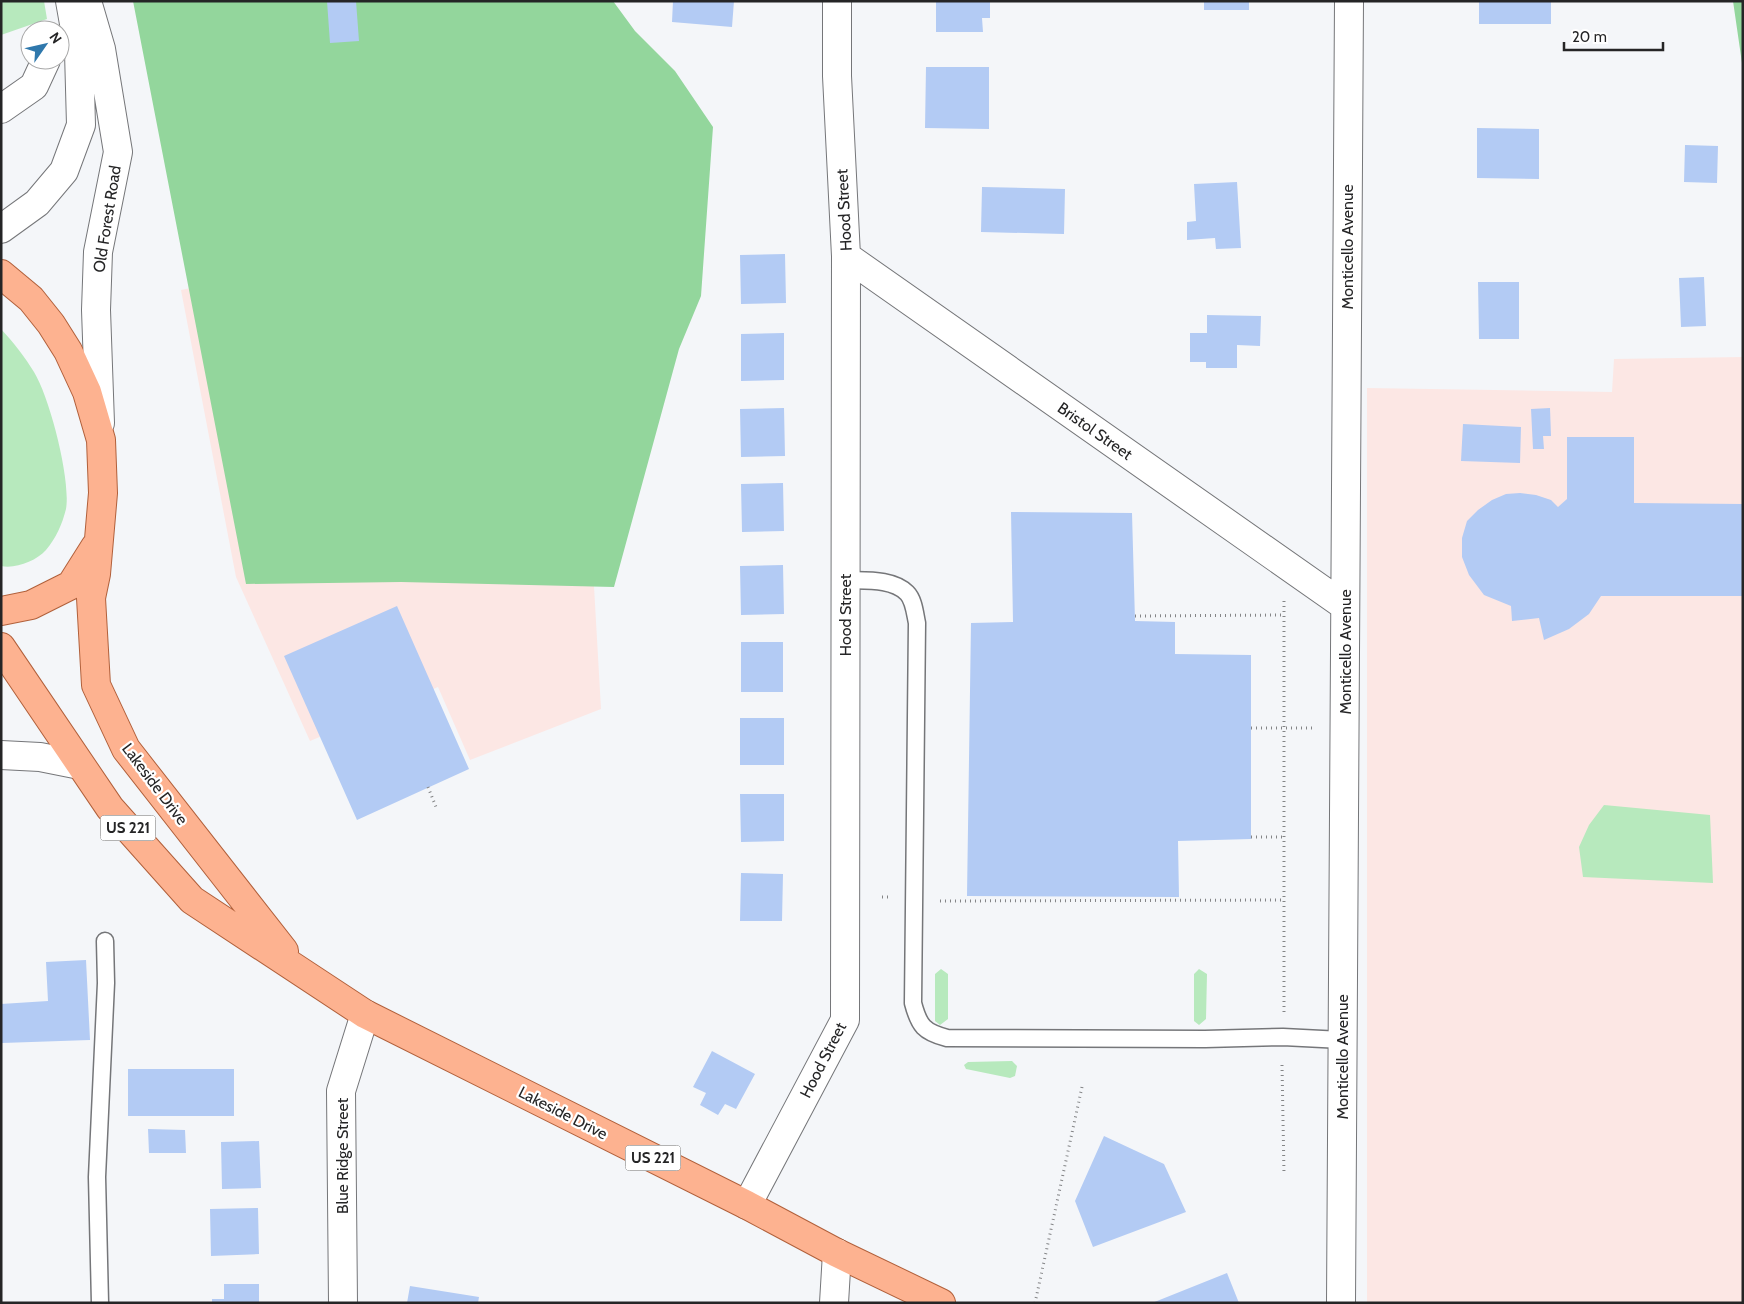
<svg xmlns="http://www.w3.org/2000/svg" width="1744" height="1304" font-family="Cabin,sans-serif">
	<rect width="100%" height="100%" fill="#f4f6f9"/>
	<!-- education -->
	<path fill="#fce7e4" d="M585 210 593 569 601 709 470 760 438 687 310 741 236 577 181 290Z
		M1743 357V1303H1367V388L1612 392 1614 359Z"/>
	<!-- green -->
	<path fill="#b7e9bd" d="M1 1H44L47 19 1 35Z
		M1 329C13 342 25 357 34 372 50 398 71 480 66 509 62 525 56 538 46 550 36 561 16 569 1 566Z
		M1604 805 1710 815 1713 883 1583 877 1579 847 1589 825Z
		M941 969 948 974V1019L940 1025 935 1021V974Z
		M1199 969 1207 974 1206 1019 1199 1025 1194 1021V974Z
		M1012 1061 1017 1066 1015 1076 1010 1078 966 1069 964 1065 968 1062Z"/>
	<!-- forest -->
	<path fill="#93d69c" d="M133 1H613L635 31 675 71 713 127 701 296 679 349 614 587 401 582 246 584Z
		M1733 1H1743V70Z"/>
	<!-- building -->
	<path fill="#b3cbf4" d="M327 1H356L359 41 330 43Z
		M673 1H734L732 27 672 22Z
		M936 1H990V18H982L983 32H936Z
		M1204 1H1249V10H1204Z
		M1479 1H1551V24H1479Z
		M926 67H989V129L925 128Z
		M1477 128 1539 129V179L1477 178Z
		M1685 145 1718 146 1717 183 1684 182Z
		M1237 182 1241 248 1216 249 1215 238 1187 240V222L1196 221 1194 184Z
		M982 187 1065 189 1064 234 981 232Z
		M785 254 786 303 741 304 740 255Z
		M1704 277 1706 326 1681 327 1679 278Z
		M1478 282H1519V339H1479Z
		M1207 315 1261 316 1260 346 1237 345V368H1206V362H1190V333H1207Z
		M784 333V380L741 381V334Z
		M784 408 785 456 741 457 740 409Z
		M1550 408 1551 436H1543L1544 449H1533L1531 409Z
		M1463 424 1521 427 1520 463 1461 461Z
		M1567 437H1634V503L1743 504V596H1601L1589 614 1569 629 1544 640 1539 618 1512 621 1511 606 1484 595 1469 575 1462 557V538L1467 521 1478 510 1492 500 1506 494 1520 493 1536 495 1551 500 1558 507 1567 499Z
		M783 483 784 531 742 532 741 484Z
		M1011 512 1132 513 1135 621 1175 622V654L1251 655V839L1178 841 1179 897 967 896 971 623 1013 622Z
		M783 565 784 614 741 615 740 566Z
		M397 606 469 769 357 820 284 656Z
		M741 642H783V692H741Z
		M740 718H784V765H740Z
		M740 794H784V841L741 842Z
		M741 873 783 874 782 921H740Z
		M86 960 90 1040 2 1043 1 1004 48 1001 46 962Z
		M712 1051 755 1074 736 1109 725 1104 718 1115 700 1105 706 1093 693 1087Z
		M128 1069H234V1116H128Z
		M148 1129 185 1130 186 1153H149Z
		M1104 1136 1164 1164 1186 1212 1093 1247 1075 1201Z
		M259 1141 261 1188 222 1189 221 1142Z
		M258 1208 259 1254 211 1256 210 1209Z
		M1227 1273 1239 1303H1152Z
		M224 1284H259V1303H212V1299H224Z
		M410 1286 479 1297 478 1303H407Z"/>
	<g fill="none" stroke-linecap="round" stroke-linejoin="round">
		<!-- service casing -->
		<g stroke="#757679" stroke-width="19">
			<path id="service" d="M845 580C864 581 892 578 907 593 914 600 915 614 917 623L913 1003C919 1026 924 1032 947 1038L1205 1039 1283 1037 1342 1040
				M100 1303 97 1177 106 983 105 941"/>
		</g>
		<!-- minor casing -->
		<g stroke="#757679" stroke-width="30">
			<path id="minor" d="M846 256 1345 606
				M1 755 40 757 80 765
				M747 1205 845 1020 846 256 837 76V1
				M343 1303 341 1091 365 1014
				M834 1303 837 1253
				M1341 1303 1349 1"/>
		</g>
		<!-- secondary casing -->
		<g stroke="#757679" stroke-width="30">
			<path id="secondary" d="M87 1 101 49 118 152 98 252 96 310 100 423
				M1 109 34 86 46 60
				M1 229 37 203 64 171 81 125 79 52 70 1"/>
		</g>
		<!-- primary casing -->
		<g stroke="#b1603b" stroke-width="30">
			<path id="primary" d="M1 274 31 299 51 324 68 351 87 392 101 440 103 493 96 574 91 598 96 685 126 749 284 951
				M1 611 31 605 71 585 95 547
				M1 647 110 808 192 900 365 1014 747 1205 837 1253 941 1303"/>
		</g>
		<!-- path -->
		<path stroke="#848587" stroke-width="3" stroke-dasharray="1 4" stroke-linecap="butt" d="M1284 601V1012
			M1135 616 1284 615
			M1251 728H1314
			M428 787 436 807
			M1251 837H1284
			M882 897H890
			M940 901 1284 900
			M1282 1065 1284 1174
			M1035 1303 1082 1087"/>
		<!-- service -->
		<use href="#service" stroke="#fff" stroke-width="16"/>
		<!-- minor -->
		<use href="#minor" stroke="#fff" stroke-width="28"/>
		<!-- secondary -->
		<use href="#secondary" stroke="#fff" stroke-width="28"/>
		<!-- primary -->
		<use href="#primary" stroke="#fdb290" stroke-width="28"/>
	</g>
	<g text-anchor="middle" dominant-baseline="central" stroke-width="4.5" stroke-linejoin="round" paint-order="stroke">
		<!-- shield labels -->
		<g fill="#fff" stroke="#666667" stroke-width="1">
			<rect x="100.5" y="815.5" width="55" height="25" rx="4"/>
			<rect x="625.5" y="1145.5" width="55" height="25" rx="4"/>
		</g>
		<g font-size="15" font-weight="bold" fill="#252526">
			<text x="128" y="828">US 221</text>
			<text x="653" y="1158">US 221</text>
		</g>
		<!-- street labels -->
		<g font-size="16" fill="#252526" stroke="#fff">
			<text transform="translate(844 210) rotate(-93)">Hood Street</text>
			<text transform="translate(107 219) rotate(-81)">Old Forest Road</text>
			<text transform="translate(1347 247) rotate(-90)">Monticello Avenue</text>
			<text transform="translate(1095 431) rotate(35)">Bristol Street</text>
			<text transform="translate(845 615) rotate(-90)">Hood Street</text>
			<text transform="translate(1345 652) rotate(-90)">Monticello Avenue</text>
			<text transform="translate(155 784) rotate(53)">Lakeside Drive</text>
			<text transform="translate(1342 1057) rotate(-90)">Monticello Avenue</text>
			<text transform="translate(823 1060) rotate(-63)">Hood Street</text>
			<text transform="translate(563 1113) rotate(27)">Lakeside Drive</text>
			<text transform="translate(342 1156) rotate(-90)">Blue Ridge Street</text>
		</g>
	</g>
	<!-- border -->
	<rect width="1744" height="1304" fill="none" stroke="#252526" stroke-width="5"/>
	<!-- north arrow -->
	<g transform="translate(45 45) rotate(56)"><circle r="24" fill="#ffffff" stroke="#a8a8a8"/>
	<path d="M0-4L9 19L0 12L-9 19Z" fill="#2f78ac"/>
	<text y="-8" font-size="14" font-weight="bold" text-anchor="middle" fill="#252526">N</text>
	</g>
	<!-- scale -->
	<path d="M1564 42v8h99v-8" fill="none" stroke="#252526" stroke-width="2.5"/>
	<text x="1572" y="42" font-size="15" fill="#252526" stroke="#ffffff" stroke-width="4" paint-order="stroke">20 m</text>
</svg>
